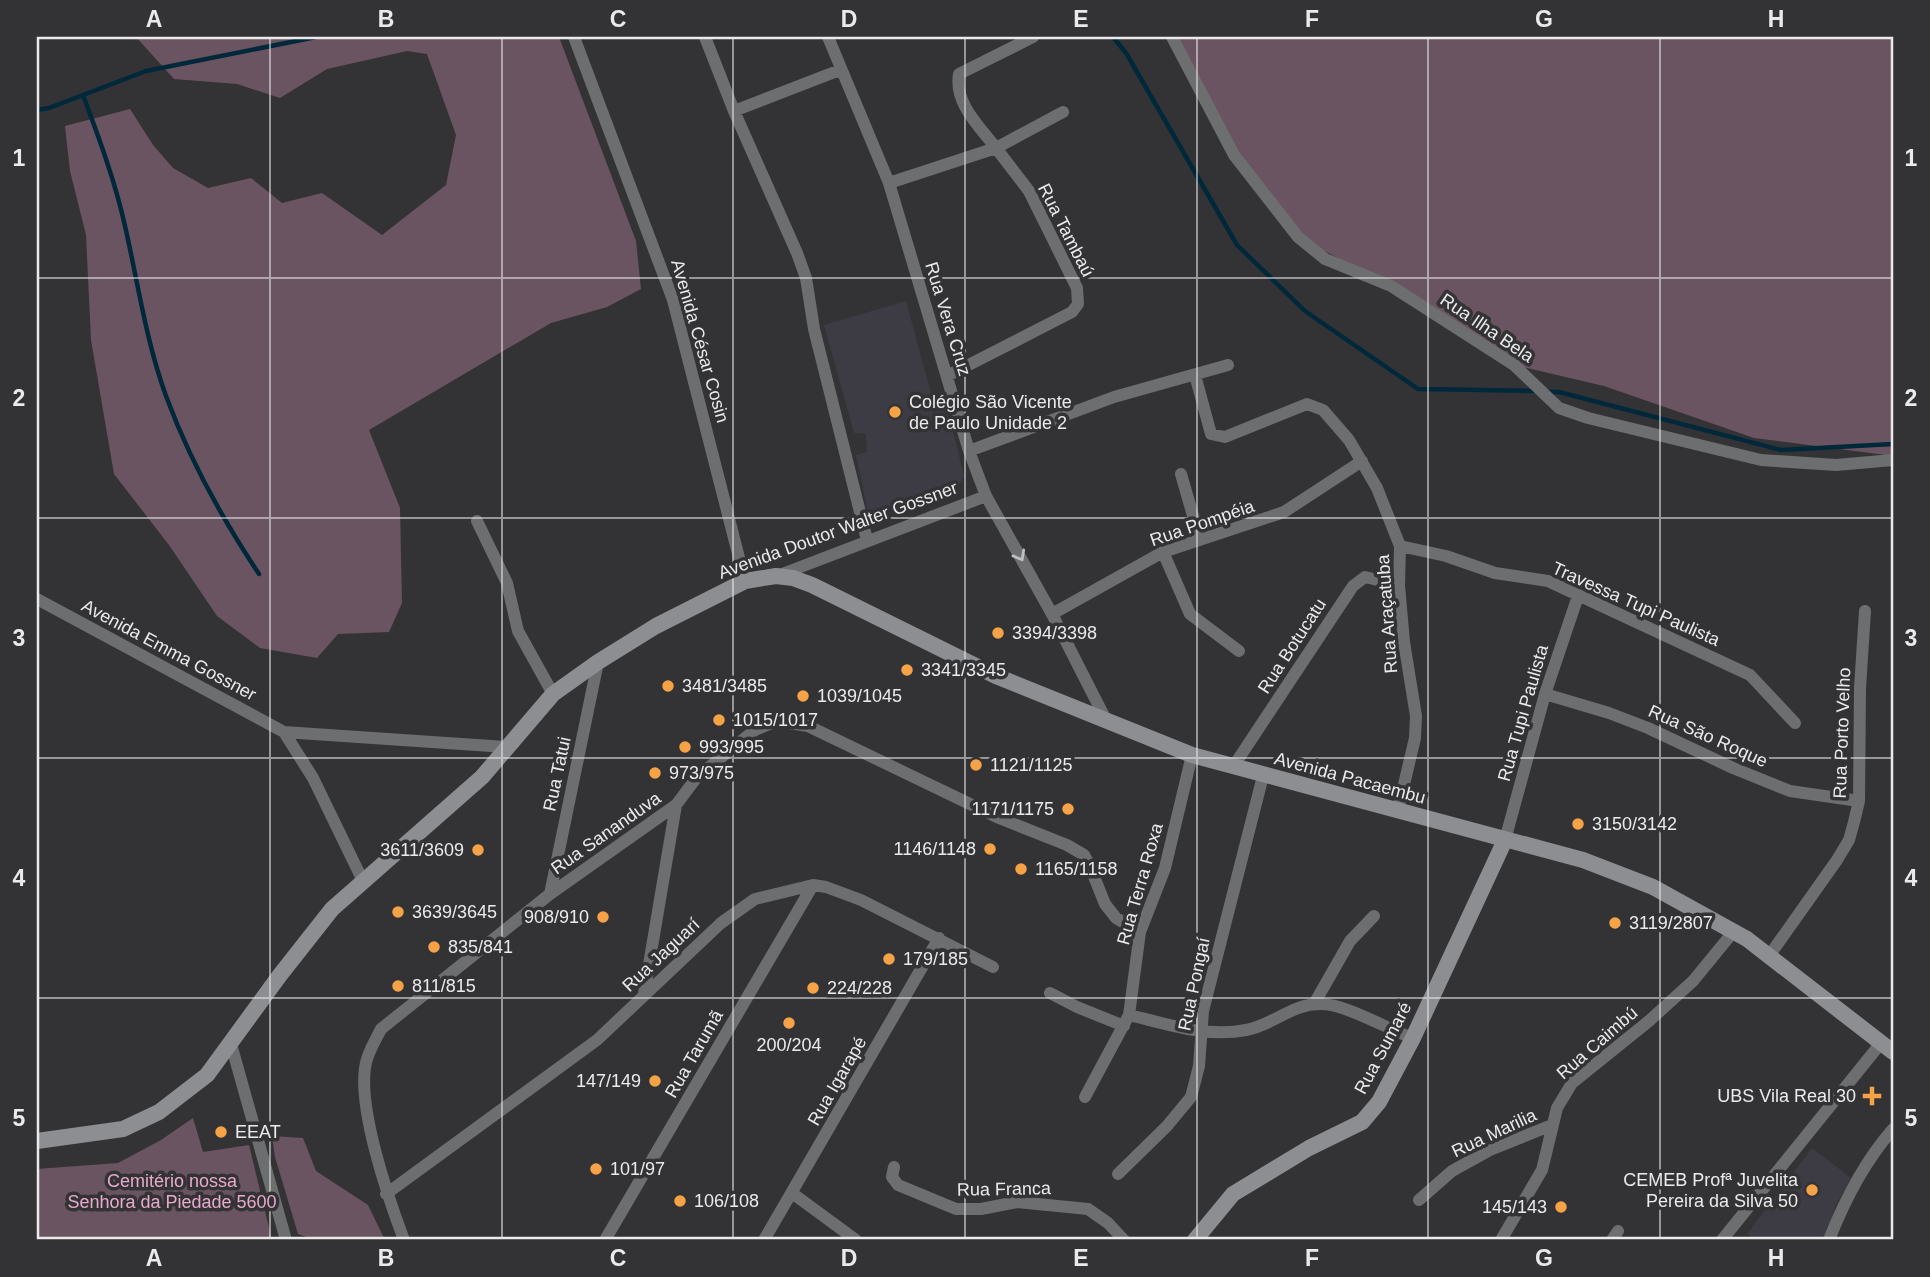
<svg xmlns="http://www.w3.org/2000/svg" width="1930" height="1277" font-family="Helvetica,sans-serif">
	<rect width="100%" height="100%" fill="#333336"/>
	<!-- built -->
	<path fill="#3d3c44" d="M906 301 935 408 948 410 964 476 955 491 875 516 868 513 856 455 867 452 866 434 854 433 824 325Z
		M1812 1148 1851 1178 1837 1203 1823 1240H1755L1747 1234Z"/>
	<!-- green -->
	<path fill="#6b5461" d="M136 37H559L636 241 641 289 607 307 551 323 369 430 400 508 402 603 389 632 338 634 317 658 260 648 217 616 169 545 114 474 91 340 86 235 70 171 65 126 130 109 153 145 173 168 208 188 251 178 282 203 322 193 382 235 446 185 456 135 427 54 407 51 327 69 280 98 237 84 174 79Z
		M1169 37H1893V456L1754 438 1604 386 1514 365 1391 286 1298 237 1234 155Z
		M193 1118 203 1152 249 1145 272 1240H37V1169L118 1163 161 1140Z
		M272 1136 303 1138 316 1171 368 1205 385 1240H315L298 1234 275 1157Z"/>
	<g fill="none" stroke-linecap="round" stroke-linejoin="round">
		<!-- stream -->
		<path stroke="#00283b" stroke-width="4.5" d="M1113 37 1126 53 1237 245 1305 311 1418 389 1536 391
			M83 95C99 138 115 181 125 226 138 283 146 341 166 396 190 461 221 517 259 574
			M37 110 49 108 146 71 316 37
			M1545 392H1559L1781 450 1893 444"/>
		<!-- street -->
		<path stroke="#6d6e6f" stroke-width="12" d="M574 37 673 300 745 581
			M705 37 734 111 797 253 806 278 814 329 867 540
			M828 37 889 183 969 451 986 496 1052 614 1105 718
			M1172 37 1234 155 1298 237 1325 259 1391 286 1514 365 1559 408 1588 418 1761 460 1836 465 1893 460
			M734 111 840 70
			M889 183 996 148C979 126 954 103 959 74L1033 37
			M1195 375 1211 434 1225 437 1307 404 1323 410 1349 440 1377 488 1400 546 1399 585 1404 642 1416 716 1415 738 1398 810
			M947 376 1072 312 1078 304 1077 288 1029 191 996 148 1063 112
			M969 451 1114 397 1228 365
			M1181 474 1200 540
			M477 521 507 583 518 631 553 694
			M1400 546 1446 556 1495 573 1548 581 1750 675 1795 723
			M1163 552 1190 614 1239 651
			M777 576 986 496
			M37 599 284 732 506 747
			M1052 614 1163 552 1284 512 1362 461
			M1545 694 1609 713 1648 728 1733 768 1790 791 1859 801
			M284 732 313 778 363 881
			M1233 767 1353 586 1365 577 1399 585
			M1505 840 1545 694 1578 596
			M550 894 598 662
			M1769 956 1837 860 1849 840 1854 822 1859 801 1860 688 1865 611
			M1050 993 1077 1007 1124 1026
			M644 994 676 805
			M1314 1004 1350 941 1374 916
			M1129 1015C1167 1024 1207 1038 1246 1030 1274 1025 1292 1003 1322 1004 1348 1005 1387 1029 1413 1038
			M231 1044 286 1240
			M1085 1097 1129 1015 1140 932 1165 868 1192 755
			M894 1167 892 1177 898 1185 956 1209H981L1017 1202 1088 1209 1108 1223 1124 1240
			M1118 1174 1167 1126 1191 1097 1199 1066 1203 1011 1263 776
			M792 1193 856 1240
			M386 1194 597 1040 721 923 755 899 813 885 826 887 861 900 993 967
			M1419 1200 1452 1171 1490 1150 1552 1125
			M404 1240C389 1200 354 1100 367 1059 370 1049 376 1039 381 1029L550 894 676 805 697 777 755 730 777 721 808 726 999 818 1067 845 1084 855 1089 864 1105 904 1116 918 1140 932
			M605 1240 813 885
			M764 1240 939 938
			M1501 1240 1542 1170 1557 1108 1572 1083 1649 1021 1693 981 1734 931
			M1612 1240 1618 1231
			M1722 1240 1881 1043
			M1829 1240C1845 1199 1864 1162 1893 1129"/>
		<!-- secondary -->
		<path stroke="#8d8e91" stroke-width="16" d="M37 1141 123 1129 159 1112 207 1075 280 975 332 909 482 777 553 694 598 662 656 626 745 581 776 576 793 578 812 585 996 676 1192 755 1583 860 1653 887 1747 939 1893 1052
			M1195 1240 1233 1194 1309 1148 1362 1122 1379 1102 1413 1038 1505 840"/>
	</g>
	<!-- one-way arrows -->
	<defs><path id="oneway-chevron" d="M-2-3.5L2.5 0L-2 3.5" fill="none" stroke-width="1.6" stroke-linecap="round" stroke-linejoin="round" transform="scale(1.75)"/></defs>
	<use stroke="#bebfc0" href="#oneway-chevron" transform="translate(1020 556) rotate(61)"/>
	<!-- grid -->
	<path fill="none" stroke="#eaeaec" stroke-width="2" stroke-opacity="0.55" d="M270 37V1240M502 37V1240M733 37V1240M965 37V1240M1197 37V1240M1428 37V1240M1660 37V1240M37 278H1893M37 518H1893M37 758H1893M37 998H1893"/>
	<!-- markers -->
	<g fill="#f5a346" stroke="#333336" stroke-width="2.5">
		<circle cx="895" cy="412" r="7"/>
		<circle cx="998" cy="633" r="7"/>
		<circle cx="907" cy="670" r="7"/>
		<circle cx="668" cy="686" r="7"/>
		<circle cx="803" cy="696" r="7"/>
		<circle cx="719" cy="720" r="7"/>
		<circle cx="685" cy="747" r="7"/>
		<circle cx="976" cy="765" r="7"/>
		<circle cx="655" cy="773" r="7"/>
		<circle cx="1068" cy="809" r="7"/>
		<circle cx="1578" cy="824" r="7"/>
		<circle cx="990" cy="849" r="7"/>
		<circle cx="478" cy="850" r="7"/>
		<circle cx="1021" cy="869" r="7"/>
		<circle cx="398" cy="912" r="7"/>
		<circle cx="603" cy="917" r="7"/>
		<circle cx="1615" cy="923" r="7"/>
		<circle cx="434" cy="947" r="7"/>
		<circle cx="889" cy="959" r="7"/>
		<circle cx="398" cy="986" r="7"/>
		<circle cx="813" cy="988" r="7"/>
		<circle cx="789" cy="1023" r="7"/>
		<circle cx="655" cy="1081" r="7"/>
		<path d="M1868.5 1085.5h7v7h7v7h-7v7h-7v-7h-7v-7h7z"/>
		<circle cx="221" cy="1132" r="7"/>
		<circle cx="596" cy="1169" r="7"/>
		<circle cx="1812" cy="1190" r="7"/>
		<circle cx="680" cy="1201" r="7"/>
		<circle cx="1561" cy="1207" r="7"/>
	</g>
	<g text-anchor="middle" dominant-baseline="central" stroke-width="7" stroke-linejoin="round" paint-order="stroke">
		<!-- street labels -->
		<g font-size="18" fill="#eaeaec" stroke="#333336">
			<text transform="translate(1066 230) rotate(63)">Rua Tambaú</text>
			<text transform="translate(948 319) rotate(73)">Rua Vera Cruz</text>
			<text transform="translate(1487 328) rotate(34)">Rua Ilha Bela</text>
			<text transform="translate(700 341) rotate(74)">Avenida César Cosin</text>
			<text transform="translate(1202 523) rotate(-19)">Rua Pompéia</text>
			<text transform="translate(838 530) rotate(-20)">Avenida Doutor Walter Gossner</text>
			<text transform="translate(1636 604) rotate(24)">Travessa Tupi Paulista</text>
			<text transform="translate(1387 614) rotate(-94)">Rua Araçatuba</text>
			<text transform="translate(1292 646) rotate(-57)">Rua Botucatu</text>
			<text transform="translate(169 650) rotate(28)">Avenida Emma Gossner</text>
			<text transform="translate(1523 713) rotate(-74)">Rua Tupi Paulista</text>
			<text transform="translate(1842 733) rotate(-88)">Rua Porto Velho</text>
			<text transform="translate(1708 736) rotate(24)">Rua São Roque</text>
			<text transform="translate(557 774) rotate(-78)">Rua Tatui</text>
			<text transform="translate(1350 778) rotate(15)">Avenida Pacaembu</text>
			<text transform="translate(606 833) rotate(-35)">Rua Sananduva</text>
			<text transform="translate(1140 884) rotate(-74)">Rua Terra Roxa</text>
			<text transform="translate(661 955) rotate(-43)">Rua Jaguarí</text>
			<text transform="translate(1194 984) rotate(-78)">Rua Pongaí</text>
			<text transform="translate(1597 1043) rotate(-41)">Rua Caimbú</text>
			<text transform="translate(1383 1048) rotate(-62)">Rua Sumaré</text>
			<text transform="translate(694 1054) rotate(-60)">Rua Tarumã</text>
			<text transform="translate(837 1081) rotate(-60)">Rua Igarapé</text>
			<text transform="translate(1494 1133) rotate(-25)">Rua Marilia</text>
			<text transform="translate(1004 1189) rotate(-1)">Rua Franca</text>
		</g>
		<!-- poi labels -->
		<g font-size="18" fill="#eaeaec" stroke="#333336" text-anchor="start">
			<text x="909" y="402">Colégio São Vicente<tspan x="909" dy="21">de Paulo Unidade 2</tspan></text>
			<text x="1012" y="633">3394/3398</text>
			<text x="921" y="670">3341/3345</text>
			<text x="682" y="686">3481/3485</text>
			<text x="817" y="696">1039/1045</text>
			<text x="733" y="720">1015/1017</text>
			<text x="699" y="747">993/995</text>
			<text x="990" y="765">1121/1125</text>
			<text x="669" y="773">973/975</text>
			<text x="1054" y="809" text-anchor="end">1171/1175</text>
			<text x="1592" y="824">3150/3142</text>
			<text x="976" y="849" text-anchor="end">1146/1148</text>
			<text x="464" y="850" text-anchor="end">3611/3609</text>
			<text x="1035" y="869">1165/1158</text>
			<text x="412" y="912">3639/3645</text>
			<text x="589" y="917" text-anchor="end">908/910</text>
			<text x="1629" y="923">3119/2807</text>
			<text x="448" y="947">835/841</text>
			<text x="903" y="959">179/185</text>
			<text x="412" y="986">811/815</text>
			<text x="827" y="988">224/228</text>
			<text x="789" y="1045" text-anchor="middle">200/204</text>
			<text x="641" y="1081" text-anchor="end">147/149</text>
			<text x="1856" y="1096" text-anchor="end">UBS Vila Real 30</text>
			<text x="235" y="1132">EEAT</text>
			<text x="610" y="1169">101/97</text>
			<text x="1798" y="1180" text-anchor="end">CEMEB Profª Juvelita<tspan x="1798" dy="21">Pereira da Silva 50</tspan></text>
			<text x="694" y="1201">106/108</text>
			<text x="1547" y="1207" text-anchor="end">145/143</text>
		</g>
		<!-- park labels -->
		<g font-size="18" fill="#e8a9cd" stroke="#333336">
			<text x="172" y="1181">Cemitério nossa<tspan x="172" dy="21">Senhora da Piedade 5600</tspan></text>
		</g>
	</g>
	<!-- border -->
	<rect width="1930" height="1277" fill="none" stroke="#333336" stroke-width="77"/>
	<rect x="38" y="38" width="1854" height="1200" fill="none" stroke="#eaeaec" stroke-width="2.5"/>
	<g font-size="23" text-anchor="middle" font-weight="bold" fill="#eaeaec">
		<text x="154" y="27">A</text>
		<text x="386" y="27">B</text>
		<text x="618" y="27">C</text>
		<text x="849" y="27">D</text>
		<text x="1081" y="27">E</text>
		<text x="1312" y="27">F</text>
		<text x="1544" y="27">G</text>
		<text x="1776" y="27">H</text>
		<text x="19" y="166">1</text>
		<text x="1911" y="166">1</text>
		<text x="19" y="406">2</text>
		<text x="1911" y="406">2</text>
		<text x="19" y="646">3</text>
		<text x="1911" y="646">3</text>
		<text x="19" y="886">4</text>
		<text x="1911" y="886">4</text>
		<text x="19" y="1126">5</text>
		<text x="1911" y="1126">5</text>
		<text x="154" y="1266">A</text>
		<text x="386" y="1266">B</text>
		<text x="618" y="1266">C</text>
		<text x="849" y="1266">D</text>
		<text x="1081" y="1266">E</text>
		<text x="1312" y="1266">F</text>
		<text x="1544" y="1266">G</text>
		<text x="1776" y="1266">H</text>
	</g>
</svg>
